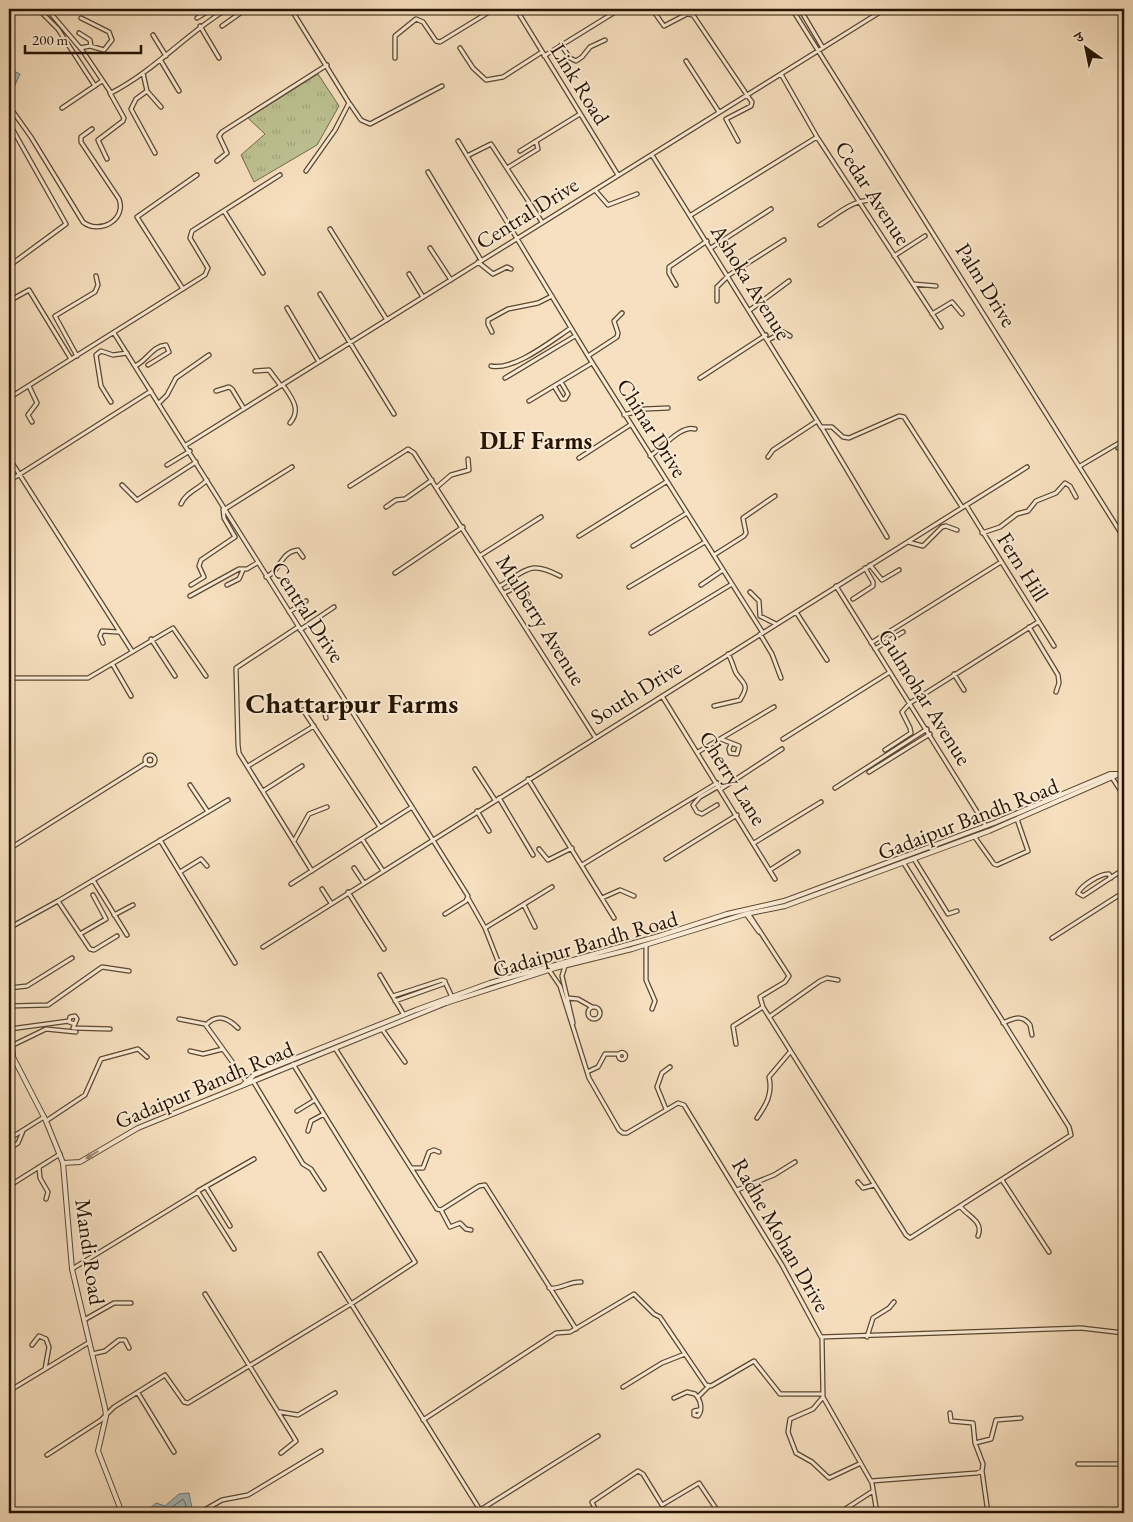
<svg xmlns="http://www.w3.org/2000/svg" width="1133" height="1522" font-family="'EB Garamond','Noto Serif Devanagari',serif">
	<defs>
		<pattern id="grass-tufts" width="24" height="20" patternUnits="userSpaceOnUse" patternTransform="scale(1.25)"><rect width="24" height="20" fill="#bdc292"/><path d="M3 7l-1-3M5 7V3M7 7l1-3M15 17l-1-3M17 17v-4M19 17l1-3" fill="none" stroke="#a2a67c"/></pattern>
	</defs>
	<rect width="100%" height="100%" fill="#f7e0bf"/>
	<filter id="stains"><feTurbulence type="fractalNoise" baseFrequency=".004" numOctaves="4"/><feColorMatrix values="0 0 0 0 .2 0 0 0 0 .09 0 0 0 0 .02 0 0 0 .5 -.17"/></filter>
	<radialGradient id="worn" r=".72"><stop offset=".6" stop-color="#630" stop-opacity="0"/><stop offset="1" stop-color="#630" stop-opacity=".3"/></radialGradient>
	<!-- grass -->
	<path fill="url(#grass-tufts)" stroke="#716b4a" d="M318 74 339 106 317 145 254 182 241 155 265 134 248 118Z"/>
	<!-- water -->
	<path fill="#a2babd" stroke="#707872" d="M9 69 20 74 14 87H9Z
		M189 1493 192 1508 183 1513H151L150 1508 156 1503 165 1506 179 1494Z"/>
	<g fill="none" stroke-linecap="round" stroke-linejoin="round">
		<!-- shore -->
		<path stroke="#646760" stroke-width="1" d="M156 1513 158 1509 168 1510 183 1499 186 1505 182 1513"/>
		<!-- minor casing -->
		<g stroke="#5a4731" stroke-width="5.5">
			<path id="minor" d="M38 9 58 29 95 86
				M47 9 82 50 111 93C154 71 186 34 227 9
				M291 9 349 103 335 130 306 171
				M516 9 618 175
				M652 9 664 26 687 14 693 15 747 95 752 102 751 106 726 119 738 141
				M792 9 1124 538
				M800 9 823 48
				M197 18 212 9
				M200 26 219 58
				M222 26 246 9
				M79 33 90 40 91 46
				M153 35 166 56
				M561 45 570 58 576 61 582 57 590 47 605 40
				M80 48 90 46 104 50 112 40 109 32 81 18
				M460 48 473 68 486 80 503 77 542 52
				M544 56 620 9
				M395 58V36L416 19 423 22 436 41 440 42 494 9
				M161 61 179 91
				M686 61 719 112
				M143 73 147 91 161 107
				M781 74 817 137 941 327
				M147 91 136 99 131 109 155 153
				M350 104 361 120 370 124 442 86
				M9 106 31 137 83 222C99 235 127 220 119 199L81 142V137L92 129
				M62 108 102 81
				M9 123 66 224 9 266
				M458 141 588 356 763 633
				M520 151 580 114
				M652 155 821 427H832L843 437 849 438 899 416 904 417 962 507
				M467 156 491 144 542 222
				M107 159 98 140 123 121 124 118 110 93
				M217 161 227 153 219 136 222 132 327 65
				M507 168 538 149 536 141
				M428 172 481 260
				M595 190 608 205 637 194
				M224 211 263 273
				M691 215 817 137
				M820 225C838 214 856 196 878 201
				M330 229 387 320
				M430 248 451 280
				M711 248 771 209
				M894 256 925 236
				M478 262 493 274 507 267 511 269
				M409 274 423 297
				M913 284 936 286
				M676 285 669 273V267L707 241
				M183 289 137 217 197 175
				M320 294 394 414
				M9 301 29 290 71 359
				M717 301V287L729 275 784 240
				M287 308 319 362
				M750 310 789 281
				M932 314 952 302 962 314
				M492 332 488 324V320L508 309 538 303 552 296
				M114 333 468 896 466 901 445 914
				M768 340 783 332 790 336
				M77 356 55 316 95 292 98 285 96 276
				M588 356 617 337 618 333 614 321 622 313
				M135 366C147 361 152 346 166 345L169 352 148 365
				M491 366C514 371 551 341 571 328
				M255 371 269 370 281 386
				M505 378 575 336
				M700 378 766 335
				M283 385C291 397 302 409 290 423
				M29 386 37 403 28 415 32 422
				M554 386 562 399H565L568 394 561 382
				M216 391 229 387 232 389 244 409
				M9 398 205 275 208 268 190 238 192 231 280 175
				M529 401 592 363
				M111 402 101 386 96 355 101 351 113 355 127 353
				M159 403 167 395 176 378 209 355
				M624 415 645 409 668 408
				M822 428 887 537
				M186 445 885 9
				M1118 448H1124
				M650 456C663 448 680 425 695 429
				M768 457 773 450 817 421
				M9 458 132 651
				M579 458 630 425
				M167 465 190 451
				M1080 466 1124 440
				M9 481 151 391
				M122 485 137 500 196 462
				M350 486 405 451 408 449 414 453 595 737
				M437 487 451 475 469 470 468 459
				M181 504C186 492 199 489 207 480
				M966 505 1054 646
				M386 507 396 500 405 499 432 480
				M225 509 292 467
				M982 533 1000 527 1017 514 1028 511 1036 501 1056 493 1065 483 1070 486 1076 497
				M579 536 666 482
				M908 542 923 546 942 527 946 526 957 530
				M633 546 687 513
				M481 555 541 517
				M714 555 744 536 746 533 743 518 775 496
				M870 565 882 580 899 570
				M395 573 463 527
				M266 577C281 571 280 552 298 550L303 557
				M191 585 204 577 199 566 201 560 235 537 224 518 223 509
				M227 585 239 579 243 570
				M701 585 723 570
				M500 586C527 570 530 560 560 576
				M836 586 986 826
				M629 587 705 542
				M750 592 759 601 760 616 776 624
				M504 593 519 586 527 594
				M190 596 239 569H247L257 563
				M853 599 873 586V582L865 568
				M289 612 306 601
				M796 612 827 660
				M298 627 236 668 238 745 239 753 312 871
				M1029 627 1058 675 1059 683 1056 692
				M300 630 334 607
				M651 633 732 584
				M760 634 772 654 781 678
				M151 639 175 676
				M103 643 100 636 102 631 118 632
				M871 643 1001 562
				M875 649 903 632
				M113 665 131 696
				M954 674 964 690
				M9 678H88L173 628 206 676
				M662 696 775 879
				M714 706 740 700C750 684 744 685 736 673 733 667 732 660 728 654
				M303 710 380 827
				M326 718 324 709H332L345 701
				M721 739 739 746 737 754 730 753 729 749 731 744
				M783 739 890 672
				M885 750 911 733 910 728 902 712 910 703 1038 622
				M698 752 774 707
				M145 760a5 5 0 1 1 10 0a5 5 0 1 1-10 0Z
				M248 766 314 726
				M475 769 495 800
				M869 772 930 734
				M528 779 614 918
				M1113 779 1124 796
				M190 785 208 812
				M835 788 927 729
				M721 789 782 749
				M263 791 302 766
				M499 798 533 855
				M717 805 702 814 697 812 693 805 700 797 719 786
				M477 811 489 831
				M974 836 994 864 997 865 1028 851 1017 819
				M362 839 383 871
				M160 840 235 963
				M294 841 309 814 327 807
				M754 843 821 802
				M9 849 146 763
				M539 849 548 860 572 848
				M666 859 737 815
				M914 859 948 914 957 911
				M582 865 717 783
				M354 868 364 883
				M770 870 798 852
				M180 872 201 859 207 866
				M1111 878 1109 874C1101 873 1082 885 1078 893L1083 896 1124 869
				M93 880 127 935
				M291 884 412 807
				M322 889 331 903
				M348 892 384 949
				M468 898 485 928 505 979
				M602 898 620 890 634 896
				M58 901 90 949 94 950 117 936
				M524 905 535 927
				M748 913 789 976 785 982 760 997 763 1007 906 1235 910 1238 1071 1135 1069 1127 903 862
				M746 914 759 932
				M114 915 133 905
				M9 928 58 901 228 800
				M485 928 552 887
				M80 934 106 919 93 895
				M1052 938 1124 892
				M646 945V980L655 1001 652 1009
				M263 947 1027 467
				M565 966 562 976 573 1023
				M549 970 560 986 589 1078 619 1130 623 1133H627L678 1103 684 1105 782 1265 821 1337 1081 1328 1124 1333
				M380 975 404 1015
				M445 982 452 997
				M9 988 27 986 72 958
				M393 996 442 980 445 981 443 984 395 1001
				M568 998 578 999 592 1007
				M9 1006 48 1005 102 967 129 971
				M588 1013a6 6 0 1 1 12 0a6 6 0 1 1-12 0Z
				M769 1017 820 981 827 978 838 980
				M179 1019 205 1024 246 1081
				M1003 1023C1014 1018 1022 1014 1030 1025L1032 1035
				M75 1024 69 1022 70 1017 75 1016 77 1019 73 1028 110 1029
				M206 1025C217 1013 228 1018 238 1028
				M10 1029 69 1021
				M382 1029 405 1062
				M736 1044 733 1026 763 1007
				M11 1046 46 1029 76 1032
				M335 1048 437 1209 441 1210 479 1186 485 1185 576 1329
				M190 1051 203 1054 223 1049
				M618.5 1056a3.5 3.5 0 1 1 7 0a3.5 3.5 0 1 1-7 0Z
				M587 1072 598 1067 605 1054H619
				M253 1081 303 1164 311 1169 324 1189
				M666 1109 657 1087 662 1073 670 1067
				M297 1111 315 1100
				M757 1118C766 1105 773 1094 769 1077L790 1052
				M46 1121 85 1095 101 1059 138 1049 147 1057
				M308 1131 311 1121 324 1114
				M9 1139 44 1117
				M9 1149 18 1143 23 1131
				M39 1167 40 1178 48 1192 46 1199
				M412 1168H423L429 1152 434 1150 439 1152
				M1002 1180 1049 1252
				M858 1182 863 1188 874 1185
				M9 1186 60 1154
				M206 1187 230 1226
				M737 1190 774 1175 795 1162
				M198 1191 254 1159
				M960 1206C968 1217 984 1221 978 1236
				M441 1210 450 1227 460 1223 466 1229 471 1230
				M320 1254 482 1513
				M72 1269 198 1192 234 1249
				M549 1288C560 1290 569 1281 581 1282
				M205 1294 296 1441 281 1453
				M84 1320 114 1303H131
				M867 1337 873 1318 889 1308 894 1302
				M822 1338 823 1397 872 1483 877 1513
				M32 1345 39 1336 46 1339 49 1347 45 1369
				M92 1354 105 1351 119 1340H125L129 1348
				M623 1387 662 1363 685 1354
				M9 1391 88 1343
				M138 1393 174 1452
				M698 1397 708 1387
				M823 1397 813 1409 790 1419 788 1432 796 1453 812 1462 829 1478 859 1464
				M674 1398 687 1392 695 1394C701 1400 703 1410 698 1416L694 1415
				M280 1412 298 1415 335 1393
				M694 1415V1411L699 1410
				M423 1420 556 1333 570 1332 634 1294 654 1314 660 1317 706 1385 711 1386 754 1361 780 1394H823
				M975 1443 991 1439 996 1420 1021 1418
				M47 1455 101 1420 114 1407 165 1375 184 1402 188 1403 351 1304 415 1262 293 1064
				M1078 1464H1124
				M982 1471 988 1513
				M871 1481 977 1473 982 1471 983 1464 975 1443 973 1423 951 1421 950 1413
				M480 1510 598 1436
				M199 1513 222 1500 248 1495 321 1451
				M597 1513 592 1502 638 1471 643 1474 662 1505 699 1483 719 1513
				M839 1513 873 1491"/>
		</g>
		<!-- tertiary casing -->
		<g stroke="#5a4731" stroke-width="6">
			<path id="tertiary" d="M9 998 13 1057 46 1121 63 1163 72 1269 105 1408 106 1416 98 1451 122 1513
				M243 1085 254 1075 416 1010 490 983 659 936 727 914 784 901 994 823 1110 774H1119
				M63 1163 80 1162 138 1128 446 1003 555 968 632 949 746 914 785 906 989 831 1124 772"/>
		</g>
		<!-- minor -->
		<use href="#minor" stroke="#faebd5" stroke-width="3"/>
		<!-- tertiary -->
		<use href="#tertiary" stroke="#faebd5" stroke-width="4"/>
	</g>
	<!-- one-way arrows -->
	<defs><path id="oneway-solid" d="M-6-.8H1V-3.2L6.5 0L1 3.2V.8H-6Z" transform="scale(1.25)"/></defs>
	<use fill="#9a8a76" href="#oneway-solid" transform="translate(92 1155) rotate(148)"/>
	<g text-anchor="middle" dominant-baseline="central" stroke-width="4" stroke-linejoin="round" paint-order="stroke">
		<!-- street labels -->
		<g font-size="22" fill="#251402" stroke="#faebd5">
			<text transform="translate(580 84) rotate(58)">Link Road</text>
			<text transform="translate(873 193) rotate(57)">Cedar Avenue</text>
			<text transform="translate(527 213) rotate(-32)">Central Drive</text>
			<text transform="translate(751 282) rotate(58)">Ashoka Avenue</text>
			<text transform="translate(986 285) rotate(58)">Palm Drive</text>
			<text transform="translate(652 428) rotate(58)">Chinar Drive</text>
			<text transform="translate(1023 567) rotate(58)">Fern Hill</text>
			<text transform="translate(308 612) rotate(57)">Central Drive</text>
			<text transform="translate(541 620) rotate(58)">Mulberry Avenue</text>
			<text transform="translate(636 692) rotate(-32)">South Drive</text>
			<text transform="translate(925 697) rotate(58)">Gulmohar Avenue</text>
			<text transform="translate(733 778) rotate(58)">Cherry Lane</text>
			<text transform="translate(968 819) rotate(-21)">Gadaipur Bandh Road</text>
			<text transform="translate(585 944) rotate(-16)">Gadaipur Bandh Road</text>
			<text transform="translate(204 1085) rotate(-23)">Gadaipur Bandh Road</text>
			<text transform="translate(781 1235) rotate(60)">Radhe Mohan Drive</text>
			<text transform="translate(90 1252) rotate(82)">Mandi Road</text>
		</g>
		<!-- neighbourhood labels -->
		<g font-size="24" font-weight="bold" fill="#251402" stroke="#faebd5">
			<text x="536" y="440">DLF Farms</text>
		</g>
		<!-- district labels -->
		<g font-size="28" font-weight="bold" fill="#251402" stroke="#faebd5">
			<text x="352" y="703">Chattarpur Farms</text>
		</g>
	</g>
	<!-- margin -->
	<rect width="1133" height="1522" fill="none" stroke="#f7e0bf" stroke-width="30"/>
	<rect x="10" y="10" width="1113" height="1502" fill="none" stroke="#251402" stroke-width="2.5"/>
	<rect x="15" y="15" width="1103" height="1492" fill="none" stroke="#251402"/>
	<!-- north arrow -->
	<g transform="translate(1086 48) rotate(327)" stroke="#faebd5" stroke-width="4" paint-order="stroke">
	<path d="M0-4L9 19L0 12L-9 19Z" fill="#251402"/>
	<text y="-8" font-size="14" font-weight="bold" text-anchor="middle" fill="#251402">उ</text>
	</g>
	<!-- scale -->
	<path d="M25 45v8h116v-8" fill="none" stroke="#251402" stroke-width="2.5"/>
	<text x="32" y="45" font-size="15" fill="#251402" stroke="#faebd5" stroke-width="4" paint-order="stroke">200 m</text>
	<rect width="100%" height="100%" filter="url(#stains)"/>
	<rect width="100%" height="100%" fill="url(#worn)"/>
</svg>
